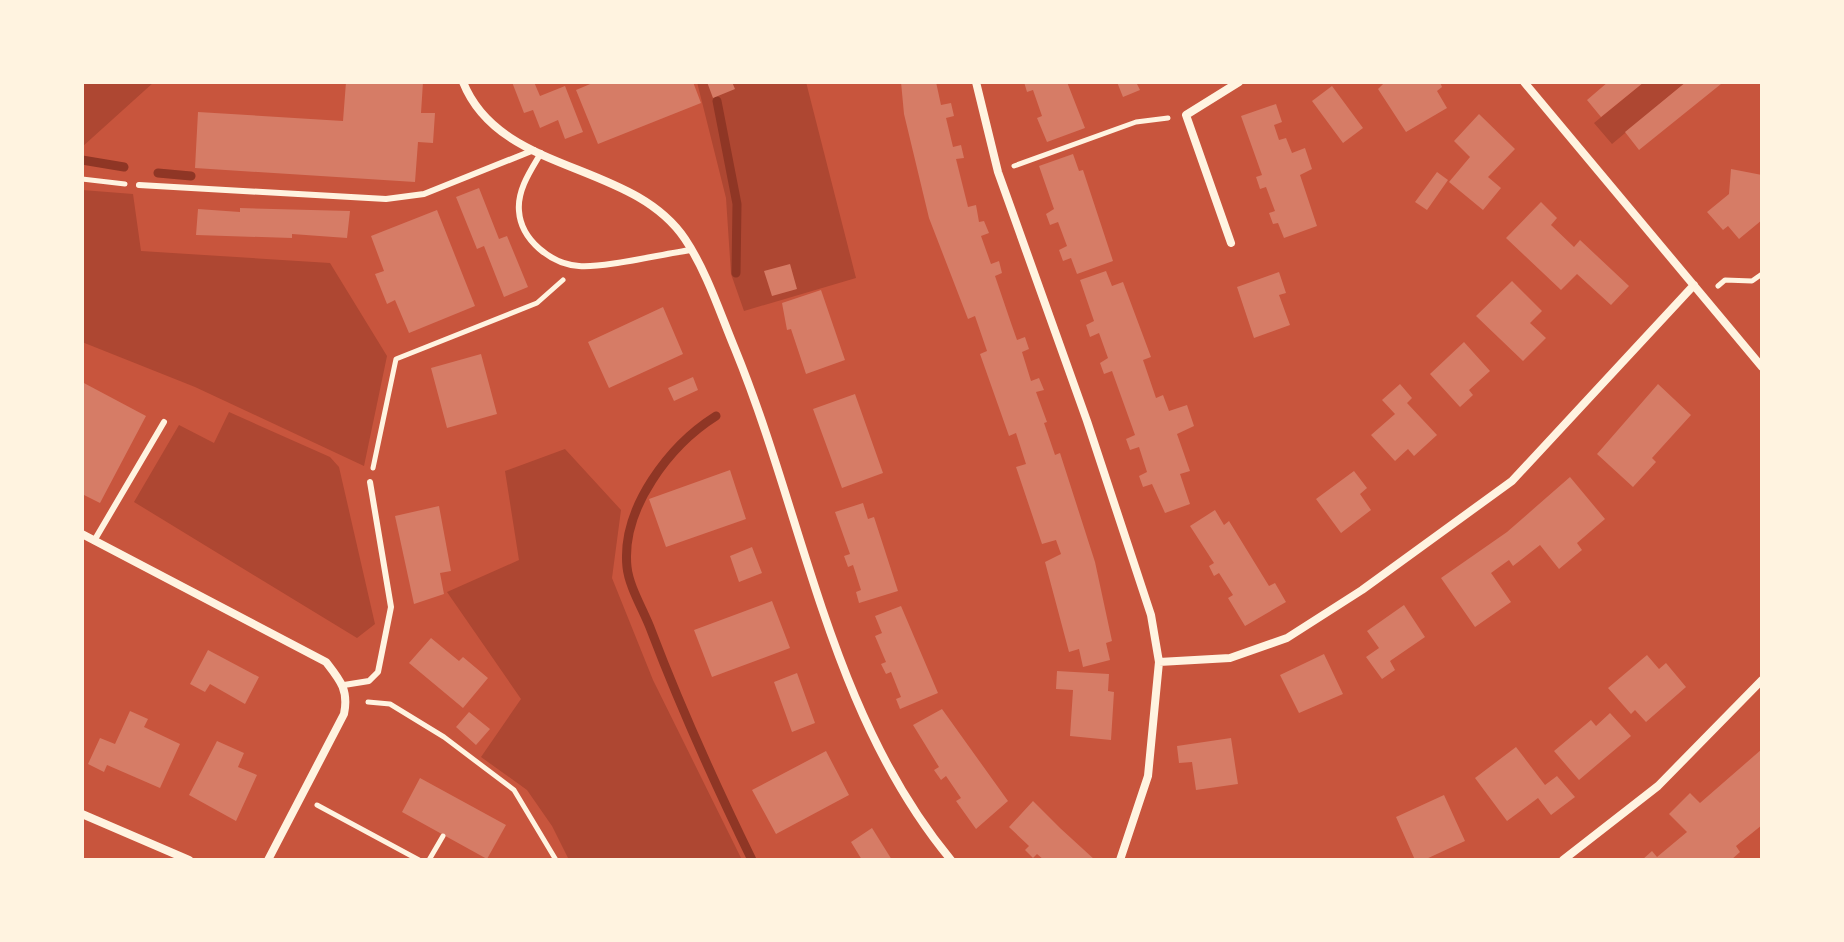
<svg xmlns="http://www.w3.org/2000/svg" width="1844" height="942" font-family="Cabin,sans-serif">
	<rect width="100%" height="100%" fill="#c8553d"/>
	<!-- green -->
	<path fill="#ae4732" d="M82 82H154L82 147Z
		M697 82H806L856 278 744 311 731 274 726 198Z
		M1644 82H1686L1612 144 1594 123Z
		M82 190 133 194 141 251 330 263 387 356 364 466 195 387 82 342Z
		M229 412 330 457 339 467 375 624 357 638 134 502 179 425 214 443Z
		M565 449 621 510 612 578 653 680 742 860H569L552 826 527 790 481 757 521 699 447 592 519 560 505 471Z"/>
	<g fill="none" stroke-linecap="round" stroke-linejoin="round">
		<!-- stream -->
		<path stroke="#8f3625" stroke-width="9" d="M717 101 737 204 736 273
			M82 160 124 167
			M158 173 191 176
			M716 416C670 445 621 508 627 567 629 587 644 611 651 630 681 709 715 784 752 860"/>
	</g>
	<!-- building -->
	<path fill="#d67c66" d="M346 82H423L421 113H435L433 143 418 142 415 182 195 168 198 112 343 121Z
		M512 82H534L540 96 565 86 583 132 565 139 558 120 540 128 533 110 524 113Z
		M595 82H693L701 103 598 144 576 90Z
		M707 82H732L735 89 713 98Z
		M901 82H936L941 105 951 103 954 116 946 118 953 147 961 145 964 158 956 159 968 207 976 205 979 222 984 221 989 233 981 236 991 264 999 261 1002 273 995 276 1011 323 1017 340 1025 337 1029 349 1022 352 1031 381 1039 378 1044 390 1036 392 1047 422 1044 423 1055 455 1060 453 1095 562 1112 641 1106 643 1110 660 1083 667 1079 649 1069 652 1045 562 1061 554 1056 540 1042 544 1016 467 1026 464 1016 433 1009 436 980 354 987 351 975 316 968 319 929 218 904 114Z
		M1024 82H1067L1085 128 1047 142 1037 118 1042 116 1033 90 1027 92Z
		M1117 82H1136L1140 90 1123 97Z
		M1385 82H1440L1442 87 1437 91 1447 108 1406 132 1378 89Z
		M1608 82H1644L1601 117 1587 100Z
		M1686 82 1721 84 1639 150 1625 132Z
		M1332 86 1363 128 1343 143 1312 101Z
		M1276 104 1282 122 1274 125 1279 140 1286 138 1292 153 1305 148 1312 169 1300 175 1317 226 1284 238 1278 223 1273 224 1269 213 1275 211 1266 187 1260 189 1256 177 1262 175 1241 116Z
		M1479 114 1515 149 1488 177 1501 188 1483 210 1449 182 1470 157 1454 141Z
		M1073 154 1079 171 1083 170 1113 261 1077 274 1071 258 1063 261 1059 250 1067 246 1058 222 1050 225 1046 214 1054 209 1039 166Z
		M1731 169 1762 175V220L1739 239 1728 226 1723 230 1707 212 1729 194Z
		M1437 172 1448 180 1427 210 1415 202Z
		M479 188 499 239 507 236 528 287 504 297 484 246 477 249 456 197Z
		M1541 202 1557 218 1551 225 1574 247 1580 240 1629 286 1611 305 1577 274 1561 290 1506 238Z
		M240 208 350 211 347 238 292 234V238L196 235 198 209 240 212Z
		M437 210 475 306 409 333 395 300 387 304 375 274 384 271 371 236Z
		M790 264 797 289 772 296 764 271Z
		M1106 271 1112 286 1123 282 1151 357 1143 360 1156 398 1163 395 1169 411 1187 405 1194 426 1177 434 1190 471 1180 474 1190 504 1165 513 1152 484 1143 487 1139 476 1147 472 1139 447 1130 450 1126 439 1135 435 1112 371 1104 374 1100 363 1108 358 1099 333 1090 337 1086 325 1094 321 1080 280Z
		M1279 272 1286 293 1279 295 1290 325 1254 338 1237 287Z
		M1512 281 1542 311 1530 323 1546 338 1523 361 1476 316Z
		M821 290 845 360 806 374 791 329 787 330 782 303Z
		M663 307 683 354 609 388 588 342Z
		M1464 342 1490 371 1469 390 1473 395 1460 407 1430 374Z
		M481 354 497 414 447 428 431 368Z
		M693 377 698 390 674 401 668 388Z
		M82 382 146 416 100 503 82 494Z
		M1400 384 1412 398 1407 403 1437 435 1414 456 1408 449 1395 461 1371 435 1395 414 1382 400Z
		M1658 384 1691 415 1652 458 1656 462 1633 487 1597 454Z
		M855 394 883 473 842 488 813 409Z
		M730 470 746 519 666 547 649 499Z
		M1354 471 1367 488 1360 494 1371 510 1341 533 1316 499Z
		M1570 477 1605 519 1577 543 1582 550 1559 569 1540 545 1513 566 1509 560 1491 573 1511 602 1475 627 1441 578 1507 532Z
		M863 503 868 519 874 517 898 591 859 603 856 592 861 590 853 565 848 567 844 556 850 554 835 512Z
		M439 506 451 571 440 573 444 594 414 604 395 516Z
		M1215 510 1224 525 1229 521 1269 586 1275 583 1286 602 1245 626 1228 598 1233 595 1219 573 1214 576 1209 566 1214 563 1190 526Z
		M752 547 762 573 739 582 730 556Z
		M772 601 790 648 712 677 694 630Z
		M1404 605 1425 637 1390 661 1395 670 1382 679 1366 657 1379 648 1367 631Z
		M901 606 938 693 900 709 896 699 901 697 891 672 886 674 881 664 886 662 875 636 882 633 875 616Z
		M431 638 459 661 463 657 488 678 463 708 409 663Z
		M208 650 259 677 245 704 210 684 205 692 190 684Z
		M1324 654 1343 694 1299 713 1280 675Z
		M1647 655 1659 669 1666 663 1686 687 1646 722 1635 710 1631 714 1608 688Z
		M1057 671 1109 674 1108 691 1114 692 1111 740 1070 736 1073 690 1056 689Z
		M797 673 815 723 792 732 774 682Z
		M942 709 1008 801 976 829 956 801 961 798 946 776 941 780 934 770 939 767 913 725Z
		M130 711 148 719 144 727 180 744 160 788 107 765 104 772 88 764 100 738 115 744Z
		M469 712 490 729 476 745 456 727Z
		M1610 713 1631 736 1579 780 1554 751 1591 720 1596 726Z
		M1231 738 1238 784 1196 790 1192 762 1179 763 1177 746Z
		M217 741 244 753 238 767 257 775 236 821 189 795Z
		M1516 747 1545 785 1557 776 1575 797 1551 815 1538 798 1507 821 1475 778Z
		M1762 749V825L1736 846 1740 852 1731 860H1642L1652 851 1657 857 1687 832 1669 814 1690 793 1700 803Z
		M826 751 849 795 776 834 752 790Z
		M420 778 506 825 487 859 402 812Z
		M1444 795 1465 841 1424 860H1415L1396 817Z
		M1033 801 1060 828 1095 860H1044L1037 854 1033 858 1025 850 1029 846 1009 827Z
		M872 828 892 860H862L851 842Z"/>
	<g fill="none" stroke-linecap="round" stroke-linejoin="round">
		<!-- path -->
		<path stroke="#fff3e0" stroke-width="5" d="M1014 166 1136 122 1168 118
			M82 179 125 184
			M1718 286 1725 280 1752 281 1762 274
			M373 468 396 359 537 303 563 280
			M368 702 390 704 444 737 514 790 556 860
			M317 805 419 860
			M429 860 443 836"/>
		<!-- service -->
		<path stroke="#fff3e0" stroke-width="6" d="M541 153C531 170 517 190 519 211 521 240 551 264 579 266 604 268 662 254 691 250
			M139 185 386 199 424 194 534 150
			M94 541 164 422
			M344 685 369 681 378 672 391 607 370 482"/>
		<!-- minor -->
		<path stroke="#fff3e0" stroke-width="8" d="M463 82C500 175 632 160 685 239 707 272 720 313 735 349 805 520 830 714 951 860
			M976 82 998 172 1087 421 1151 615 1159 662 1148 776 1120 860
			M1524 82 1762 367
			M1231 243 1186 115 1239 82
			M82 534 326 662C340 680 349 690 344 714L268 860
			M1159 662 1230 658 1287 638 1362 590 1512 481 1694 285
			M82 814 189 860
			M1563 860 1658 786 1762 680"/>
	</g>
	<!-- border -->
	<rect width="1844" height="942" fill="none" stroke="#fff3e0" stroke-width="168"/>
</svg>
